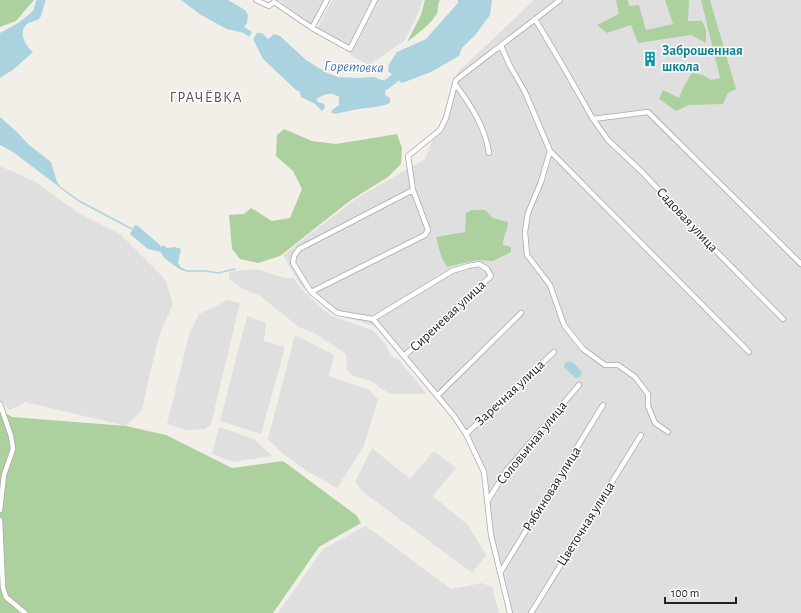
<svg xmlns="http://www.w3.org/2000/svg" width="801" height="613" font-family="'Alegreya Sans',sans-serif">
	<rect width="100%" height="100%" fill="#f2efe9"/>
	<!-- residential -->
	<path fill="#e0dfdf" d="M279 0H324L312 25Z
		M332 0H372L349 46 317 29Z
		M378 0H423L417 16 404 41 369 65 350 55Z
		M534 0H801V613H512L493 537 485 471 470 436 411 360 374 326 331 313 301 286 283 255 357 198 425 159 443 116 458 72Z
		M0 166 36 182 78 213 120 234 165 279 173 304 159 336 147 386 142 410 126 426 25 402 10 410 0 401Z
		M256 269 285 278H294L300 288 331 316 373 330 386 345 391 357 398 359 427 394H391L382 389 371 381 353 376 347 370 346 354 316 334 299 327 260 296 241 288 229 279V272Z
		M228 300 240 303 211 424 205 429 185 430 167 424 189 335 199 314Z
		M247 316 266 323 264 341 285 347 261 434 220 421Z
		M295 335 334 355 329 376 369 390 378 400 363 448 337 488 307 471 283 454 268 439Z
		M219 427 254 439 272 456 232 462 212 454Z
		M372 448 410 479 434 451 456 468 433 496 468 525 486 555 472 573 363 492 355 482Z
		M366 526 451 589 482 583 492 587 499 613H278L323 549Z"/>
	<!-- forest -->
	<path fill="#add19e" d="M0 0H34L16 21 0 27Z
		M425 0H440C437 5 439 11 436 15 429 26 417 34 407 42L421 15Z
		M616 0H628L629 6 639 5 646 30 673 24 665 0H689L688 21H702L706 30V43L691 35 638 43 631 25 607 33 597 25 619 14Z
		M701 0H710L736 89 728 93 723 104 689 105 676 111 659 99 663 90 679 98 684 86 692 73 703 75 711 80 720 78Z
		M284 129 312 141 336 144 397 134 402 148 401 164 388 177 351 200 280 256 258 263 240 259 232 249 229 215 244 214 251 208 272 221 290 218 302 189 293 171 276 156 277 135Z
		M472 210H485L493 218 508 222C508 229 503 236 503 245L511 247V252L493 261 477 260 447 267 441 256 436 237 465 232 466 213Z
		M0 410 12 417 126 426 166 435 232 468 283 461 356 515 361 523 319 547 273 613H0Z"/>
	<!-- water -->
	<path fill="#aad3df" d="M181 0H228L245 10 248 15 247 23 244 27 252 32 249 37 244 33 227 29 201 15Z
		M458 0H492L490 15 476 34 462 48 459 56 431 72 402 83 388 71 389 64 397 52 426 39 458 3Z
		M39 7 43 9 39 19C35 21 29 22 26 25 18 33 26 46 33 52L14 69 0 78V33L18 23Z
		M257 33H262L268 39 274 34 280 36 306 60 327 73 338 77 358 78 374 77 387 82 385 95 390 98V103C376 109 363 107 349 111 342 112 338 115 331 113L332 110 339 105V97C330 91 325 94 316 99L318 102 324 104 325 108 322 111 315 104 301 97 300 92 296 90 263 59 253 39Z
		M0 117 17 132 28 144 51 162 57 182 62 189 13 152 0 145Z
		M135 225 138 226 159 244 161 247 164 245 167 248 175 247 181 249 178 262 181 269 187 271H198C183 272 182 271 171 263 165 258 164 259 161 252L148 249 130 234Z
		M570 361 576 365 582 373 580 377 575 378 564 367 565 363Z"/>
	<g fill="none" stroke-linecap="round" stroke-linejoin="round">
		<!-- stream -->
		<path stroke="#aad3df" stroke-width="1.5" d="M61 188 79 201 132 229
			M180 268 187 271H206L218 273 235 269"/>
		<!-- river -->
		<path stroke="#aad3df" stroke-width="9" d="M34 16 37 14 41 0
			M375 84 386 85 405 70"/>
		<!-- minor casing -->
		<g stroke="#a9a9a9" stroke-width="6">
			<path id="minor" d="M256 0 269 6 274 2 312 28 350 49 375 0
				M535 19 560 61 593 119 648 112 801 264
				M312 28 327 0
				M501 46 510 66 525 92 550 151 541 182 528 213 525 232 527 255 550 285 564 325 583 349 605 365H618L635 377 648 394V406L655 423 668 432
				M455 84C471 105 485 127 489 153
				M593 119 608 140 642 172 716 251 783 319
				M550 151 749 352
				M413 190 299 249 294 256 293 263 311 292 337 313 373 319 454 416 466 434 484 472 491 535 510 613
				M311 292 425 235 428 230 413 190 408 156 440 130 446 118 456 80 560 0
				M373 319 452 271 468 266 479 264 487 269 491 276 404 356
				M437 396 521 313
				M0 404 11 436 13 449 4 475 0 510
				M466 434 554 352
				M487 502 506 471 579 385
				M0 520 3 588 6 597 25 613
				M500 573 603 405
				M531 613 641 435"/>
		</g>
		<!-- minor -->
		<use href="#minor" stroke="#fff" stroke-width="4.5"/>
	</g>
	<!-- icons -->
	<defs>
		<g id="building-bare" transform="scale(1.2)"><path d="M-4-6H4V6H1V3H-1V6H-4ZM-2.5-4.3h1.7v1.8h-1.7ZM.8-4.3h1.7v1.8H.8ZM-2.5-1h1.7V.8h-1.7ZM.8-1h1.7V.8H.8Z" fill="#0f9aa8" stroke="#fff" stroke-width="2.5" paint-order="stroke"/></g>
	</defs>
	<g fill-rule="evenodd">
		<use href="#building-bare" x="650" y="59"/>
	</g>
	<g text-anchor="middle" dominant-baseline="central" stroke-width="3" stroke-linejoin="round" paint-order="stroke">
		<!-- culture labels -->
		<g font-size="14" font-weight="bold" fill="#0d838f" stroke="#fff" text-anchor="start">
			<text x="662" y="51">Заброшенная<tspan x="662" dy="16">школа</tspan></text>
		</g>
		<!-- street labels -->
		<g font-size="14" fill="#222" stroke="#fff">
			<text transform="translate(687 220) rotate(47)">Садовая улица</text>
			<text transform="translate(448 316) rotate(-43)">Сиреневая улица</text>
			<text transform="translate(510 393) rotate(-43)">Заречная улица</text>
			<text transform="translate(532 443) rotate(-51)">Соловьиная улица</text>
			<text transform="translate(552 489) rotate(-58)">Рябиновая улица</text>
			<text transform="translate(586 524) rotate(-58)">Цветочная улица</text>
		</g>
		<!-- water labels -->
		<g font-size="15" font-style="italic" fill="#4a7aab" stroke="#fff">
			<text transform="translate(354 67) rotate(2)">Горетовка</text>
		</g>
		<!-- neighbourhood labels -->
		<g font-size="15" letter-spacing="1" fill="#555" stroke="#fff">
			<text x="206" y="97">ГРАЧЁВКА</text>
		</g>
	</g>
	<!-- scale -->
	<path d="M665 597v6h71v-6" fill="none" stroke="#222222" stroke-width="2"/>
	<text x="671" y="597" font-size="12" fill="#222222" stroke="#ffffff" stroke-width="3" paint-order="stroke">100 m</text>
</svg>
